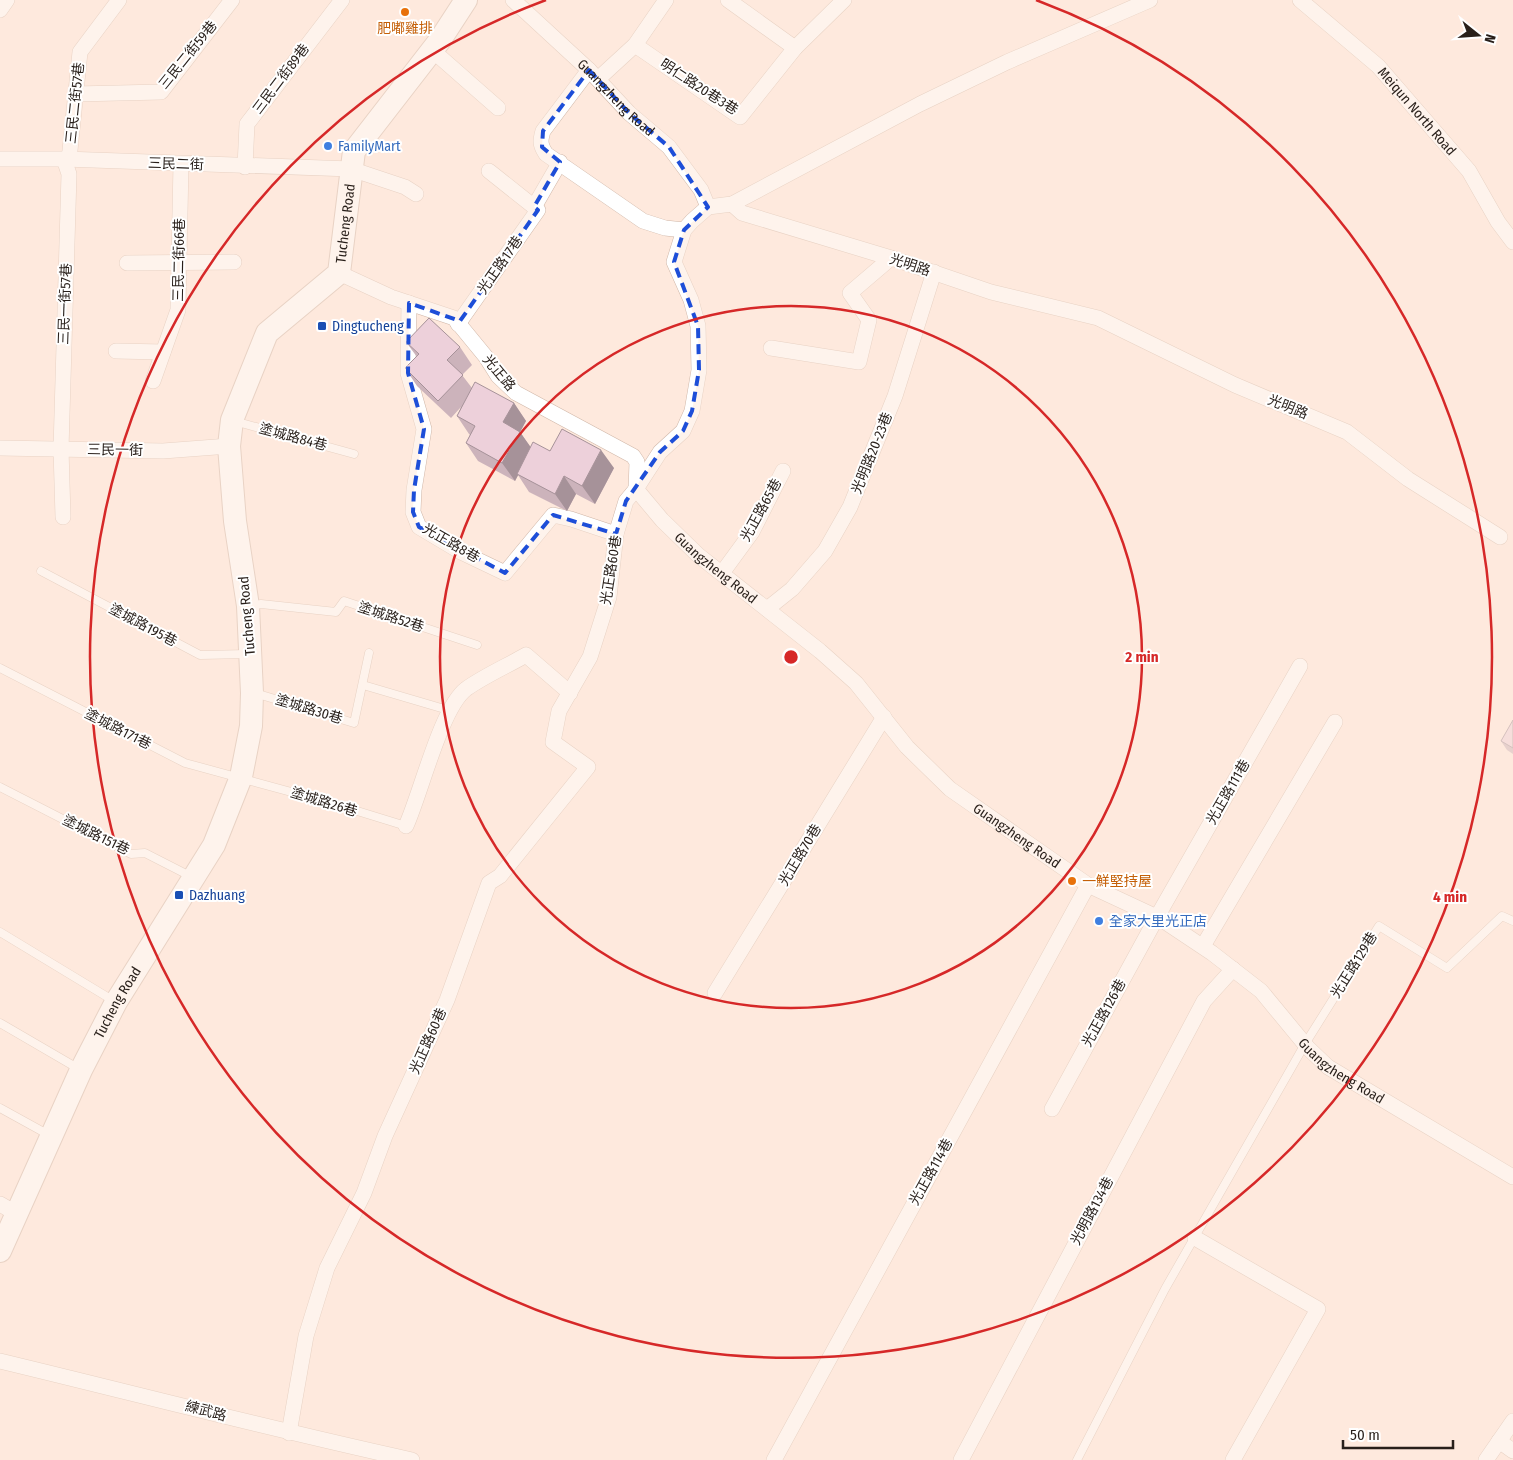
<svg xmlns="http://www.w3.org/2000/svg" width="1513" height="1460" font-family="'Fira Sans Condensed','Noto Sans TC',sans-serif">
	<rect width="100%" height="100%" fill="#fee9dd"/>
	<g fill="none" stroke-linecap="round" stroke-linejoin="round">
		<!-- lane casing -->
		<g stroke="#d0b7a8" stroke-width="9">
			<path id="lane" d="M234 421 354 454
				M41 571 200 655 248 654
				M250 606 261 604 336 612 344 601 477 645
				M0 668 185 763 328 802 406 826
				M363 685 448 710
				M255 693 354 723 369 653
				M0 787 131 854 145 853 192 877
				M0 932 114 1001
				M0 1023 79 1069
				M0 1108 49 1135
				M1077 1460 1165 1289 1305 1044 1379 926 1447 968 1502 916 1513 921"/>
		</g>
		<!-- street casing -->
		<g stroke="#d0b7a8" stroke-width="16">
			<g id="street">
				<path id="s1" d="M513 0 589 70 629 113 669 147 701 190 708 207"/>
				<path d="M728 0 795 48"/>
				<path id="s2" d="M1300 0 1378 66 1469 171 1498 222 1513 242"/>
				<path d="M0 10 7 0"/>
				<path d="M635 45 740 117 795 48 844 0"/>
				<path d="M432 50 498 108"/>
				<path d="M589 70 543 131C540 141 540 145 546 154L643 221 665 228 684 230"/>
				<path d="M598 79 635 45 666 0"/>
				<path d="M76 94 161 92 232 0"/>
				<path d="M0 159H64L351 169 405 187 416 194"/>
				<path d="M69 160 80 52 119 0"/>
				<path d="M245 167 247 124 342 0"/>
				<path d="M732 204 742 213 891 258 991 292 1098 318 1235 385 1347 432 1408 479 1500 537"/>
				<path d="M534 207 560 162"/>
				<path d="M127 263 234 262"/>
				<path id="s3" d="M339 273 391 297 454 318 486 357 498 376 516 393 633 456 637 462 636 489 662 520 698 555 820 651 856 683 907 747 950 789 1088 885 1161 919 1212 953 1261 991 1308 1048 1328 1067 1513 1177"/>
				<path d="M409 303 408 373 424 429 414 490 413 512 419 527 461 552 505 573 553 515 571 519 616 534"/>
				<path d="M458 324 538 210 489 171"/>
				<path d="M771 348 859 362 869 320 850 293 891 258"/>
				<path d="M116 351 163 352"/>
				<path d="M153 381 178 310 181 164"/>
				<path d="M0 448 163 451 229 446"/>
				<path d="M63 517 61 449 69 174 64 159"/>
				<path d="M722 573 752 532 783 471"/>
				<path d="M767 609 792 589 825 551 850 507 895 396 934 272"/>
				<path d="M406 826C421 793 441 708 466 689 484 676 507 666 526 655L570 693"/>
				<path d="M1203 946 1335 722"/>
				<path d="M715 993 884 717"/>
				<path d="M1052 1109 1157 917 1300 666"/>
				<path d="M0 1204 17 1214"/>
				<path d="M1195 1238 1318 1309 1233 1460"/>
				<path d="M0 1361C137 1394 274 1430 412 1460"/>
				<path d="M289 1433 306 1336 327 1268 364 1193 385 1136 447 1000 489 883 500 876 588 767 553 742 559 711 590 657 609 597 616 534 626 501 636 489 660 452 683 431 692 411 699 370 698 326 691 300 674 262 684 230 692 221 708 207 732 204 920 104 1007 62 1150 0"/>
				<path d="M1499 1441 1513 1451"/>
				<path d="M774 1460 1088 885"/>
				<path d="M961 1460 1204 1001 1233 969"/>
				<path d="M1486 1460 1513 1421"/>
			</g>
		</g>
		<!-- secondary casing -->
		<g stroke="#d0b7a8" stroke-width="24">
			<g id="secondary">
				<path id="s4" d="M0 1251 81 1070 116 1002 214 845 241 777 251 726 252 693 248 606 235 521 229 446 232 420 267 333 339 273 354 151 440 40 466 0"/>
			</g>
		</g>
		<!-- lane -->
		<use href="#lane" stroke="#fff" stroke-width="8"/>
		<!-- street -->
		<use href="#street" stroke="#fff" stroke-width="15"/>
		<!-- secondary -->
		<use href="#secondary" stroke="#fff" stroke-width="22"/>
	</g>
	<!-- wall -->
	<path fill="#ccb3bb" d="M406 342 460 347 472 365 462 375 472 388 514 403 526 421 520 432 531 448 550 451 614 468 595 504 576 494 567 511 529 492 518 475 515 481 478 461 466 443 470 435 469 434 457 416 461 407 451 418 417 386 405 368 417 357Z
		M1513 720V754L1507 750 1501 741Z"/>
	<!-- shaded-wall -->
	<path fill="#a69299" d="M514 403 526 421 520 432 532 449 515 481 502 463 503 422Z
		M601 450 614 468 595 504 582 486Z
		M564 476 576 494 567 511 555 494Z"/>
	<!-- building -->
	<path fill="#edd0da" stroke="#a69299" d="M429 318 460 347 447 360 463 375 438 401 405 368 419 354 406 342Z
		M475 382 514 403 503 422 520 432 502 463 466 443 475 426 457 416Z
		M562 429 601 450 582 486 564 476 555 494 517 474 533 442 550 451Z
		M1513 720V748L1501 741Z"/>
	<!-- marked area -->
	<path d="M0 0H1513V1460H0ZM589 70 629 113 669 147 708 207 684 230 674 262 698 326 699 370 692 411 683 431 660 452 626 501 616 534 553 515 505 573 419 527 413 512 414 490 424 429 408 373 409 303 460 321 538 210 534 207 560 162 542 147 543 131Z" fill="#fee9dd" fill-opacity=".55" fill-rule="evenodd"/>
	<path fill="none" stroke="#1d4ed8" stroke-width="4" stroke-dasharray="10 6" stroke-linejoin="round" d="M589 70 629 113 669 147 708 207 684 230 674 262 698 326 699 370 692 411 683 431 660 452 626 501 616 534 553 515 505 573 419 527 413 512 414 490 424 429 408 373 409 303 460 321 538 210 534 207 560 162 542 147 543 131Z"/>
	<!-- distance rings -->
	<g fill="none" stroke="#d62828" stroke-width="2.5">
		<circle cx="791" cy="657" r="351"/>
		<path d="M1036 0A701 701 0 1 1 546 0"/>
	</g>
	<!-- markers -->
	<g fill="#e8710a" stroke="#fff" stroke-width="2">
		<circle cx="405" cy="12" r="5"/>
		<circle cx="1072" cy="881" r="5"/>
	</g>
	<g fill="#3f7fe0" stroke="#fff" stroke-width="2">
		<circle cx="328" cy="146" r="5"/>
		<circle cx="1099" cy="921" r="5"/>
	</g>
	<g fill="#1a4fb4" stroke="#fff" stroke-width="2">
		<rect x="317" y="321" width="10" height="10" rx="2.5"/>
		<rect x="174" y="890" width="10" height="10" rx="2.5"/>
	</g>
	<g text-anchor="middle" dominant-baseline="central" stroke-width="4" stroke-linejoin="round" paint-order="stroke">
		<!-- food labels -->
		<g font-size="14" fill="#c56008" stroke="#fff">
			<text x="405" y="28">肥嘟雞排</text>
			<text x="1082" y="881" text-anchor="start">一鮮堅持屋</text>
		</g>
		<!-- street labels -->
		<g font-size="14" fill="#281f1a" stroke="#fff">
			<text transform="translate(188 55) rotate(-51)">三民二街59巷</text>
			<text transform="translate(281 79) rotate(-53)">三民二街89巷</text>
			<text transform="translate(699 87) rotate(33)">明仁路20巷3巷</text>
			<text stroke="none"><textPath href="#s1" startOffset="142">Guangzheng Road</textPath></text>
			<text transform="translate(75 103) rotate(-84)">三民二街57巷</text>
			<text stroke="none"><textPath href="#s2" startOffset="162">Meiqun North Road</textPath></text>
			<text transform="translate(176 164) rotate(2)">三民二街</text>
			<text stroke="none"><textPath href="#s4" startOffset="1130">Tucheng Road</textPath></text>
			<text transform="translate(179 260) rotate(-89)">三民二街66巷</text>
			<text transform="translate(500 265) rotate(-55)">光正路17巷</text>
			<text transform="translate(910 265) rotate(18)">光明路</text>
			<text transform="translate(65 304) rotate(-88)">三民一街57巷</text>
			<text transform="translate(499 373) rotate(50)">光正路</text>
			<text transform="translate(1288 407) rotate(22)">光明路</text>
			<text transform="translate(293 437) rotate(15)">塗城路84巷</text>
			<text transform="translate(115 450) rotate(1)">三民一街</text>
			<text transform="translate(872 453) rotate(-68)">光明路20-23巷</text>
			<text transform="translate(761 510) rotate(-61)">光正路65巷</text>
			<text transform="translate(451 543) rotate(30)">光正路8巷</text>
			<text stroke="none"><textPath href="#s3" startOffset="501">Guangzheng Road</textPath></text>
			<text transform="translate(611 570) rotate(-81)">光正路60巷</text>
			<text transform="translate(247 616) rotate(-95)">Tucheng Road</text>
			<text transform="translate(391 617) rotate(18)">塗城路52巷</text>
			<text transform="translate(143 625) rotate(28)">塗城路195巷</text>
			<text transform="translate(309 709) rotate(17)">塗城路30巷</text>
			<text transform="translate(118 729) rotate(27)">塗城路171巷</text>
			<text transform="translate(1228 792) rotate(-60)">光正路111巷</text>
			<text transform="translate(324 802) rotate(17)">塗城路26巷</text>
			<text transform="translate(96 835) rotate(26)">塗城路151巷</text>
			<text stroke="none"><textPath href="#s3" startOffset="906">Guangzheng Road</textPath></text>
			<text transform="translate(800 855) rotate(-59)">光正路70巷</text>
			<text transform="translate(1354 965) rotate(-58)">光正路129巷</text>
			<text stroke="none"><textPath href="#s4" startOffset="275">Tucheng Road</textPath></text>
			<text transform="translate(1104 1013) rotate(-61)">光正路126巷</text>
			<text transform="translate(428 1041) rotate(-66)">光正路60巷</text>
			<text stroke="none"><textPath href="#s3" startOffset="1311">Guangzheng Road</textPath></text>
			<text transform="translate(931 1172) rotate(-61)">光正路114巷</text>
			<text transform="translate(1092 1211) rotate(-62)">光明路134巷</text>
			<text transform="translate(206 1411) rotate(15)">練武路</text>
		</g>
		<!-- shop labels -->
		<g font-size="14" fill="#366cbe" stroke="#fff" text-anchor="start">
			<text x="338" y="146">FamilyMart</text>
			<text x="1109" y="921">全家大里光正店</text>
		</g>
		<!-- transit labels -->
		<g font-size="14" fill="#164399" stroke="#fff" text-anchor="start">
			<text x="332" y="326">Dingtucheng</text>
			<text x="189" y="895">Dazhuang</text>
		</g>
	</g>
	<circle cx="791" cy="657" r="8" fill="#d62828" stroke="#fff" stroke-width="2.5"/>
	<g font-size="15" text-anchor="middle" font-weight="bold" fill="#d62828" stroke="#fff" stroke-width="4" stroke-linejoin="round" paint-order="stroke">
		<text x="1142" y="662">2 min</text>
		<text x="1450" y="902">4 min</text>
	</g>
	<!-- north arrow -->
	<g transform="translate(1478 35) rotate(107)" stroke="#ffffff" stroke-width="4" paint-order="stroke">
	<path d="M0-4L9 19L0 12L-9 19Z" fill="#281f1a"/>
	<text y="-8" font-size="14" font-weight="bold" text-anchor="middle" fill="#281f1a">N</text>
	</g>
	<!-- scale -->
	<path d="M1343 1440v8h110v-8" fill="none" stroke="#281f1a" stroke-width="2.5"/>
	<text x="1350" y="1440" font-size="15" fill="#281f1a" stroke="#ffffff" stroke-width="4" paint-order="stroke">50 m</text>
</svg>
